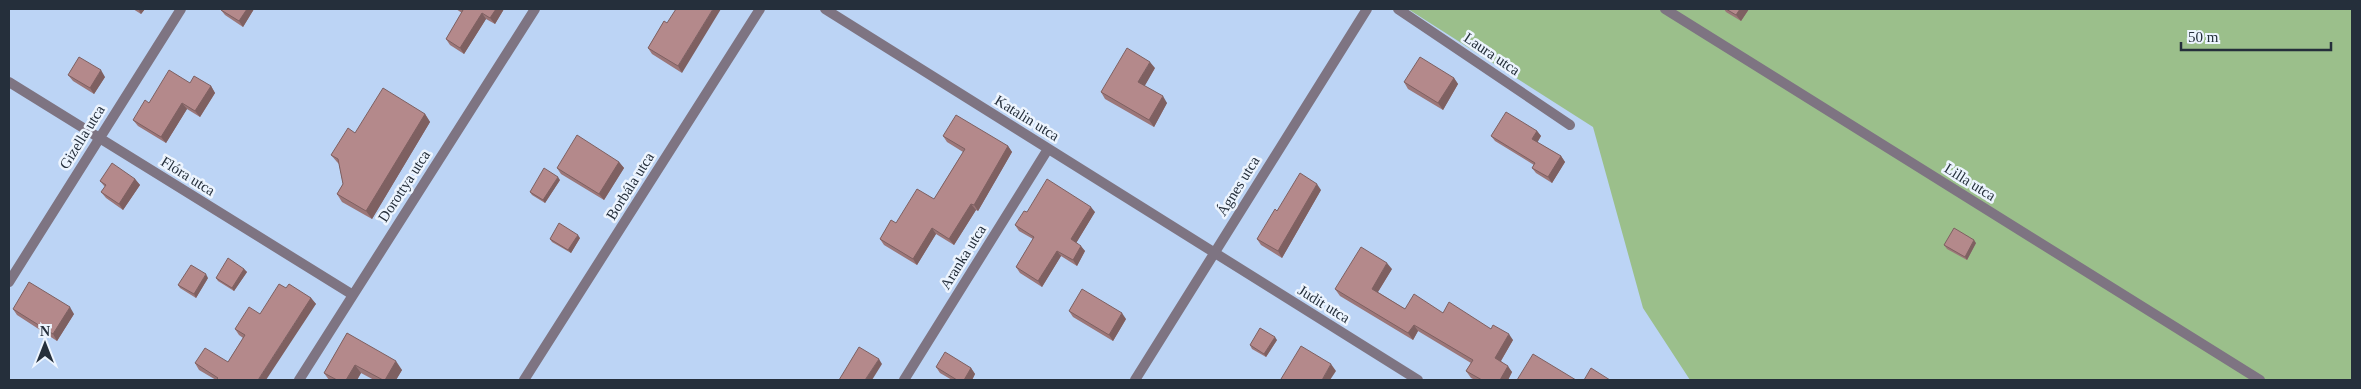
<svg xmlns="http://www.w3.org/2000/svg" width="2361" height="389" font-family="Georgia,serif">
	<rect width="100%" height="100%" fill="#bcd4f5"/>
	<!-- green -->
	<path fill="#9bbf8b" d="M1408 9H2352V380H1690L1643 308 1593 127Z"/>
	<g fill="none" stroke-linecap="round" stroke-linejoin="round">
		<!-- street -->
		<path stroke="#7e7482" stroke-width="10" d="M825 9 1418 380
			M1398 9 1570 125
			M1665 9 2260 380
			M9 82 353 295
			M9 282 181 9
			M299 380 535 9
			M524 380 760 9
			M904 380 1048 149
			M1135 380 1367 9"/>
	</g>
	<!-- wall -->
	<path fill="#9b7678" d="M133 9H145L141 14Z
		M222 9H254L243 27 225 15 221 10Z
		M456 9H504L495 24 486 19 464 54 450 45 446 39 462 13Z
		M1724 9H1749L1741 21 1726 12Z
		M664 21 682 73 652 54 648 48Z
		M1155 68 1144 86 1167 103 1154 127 1105 99 1101 92Z
		M68 75 105 77 94 94 73 81Z
		M1454 78 1458 84 1443 110 1408 89 1404 82Z
		M190 83 211 86 215 93 200 117 187 109 166 143 138 126 133 120 149 103Z
		M425 114 430 122 372 219 342 202 337 194 343 184 339 164 337 162 331 155 355 133Z
		M1537 131 1541 136 1537 142 1561 156 1565 162 1552 183 1536 173 1532 168 1534 165 1495 141 1491 136Z
		M943 136 1008 146 1012 152 978 211 976 210 954 245 936 234 917 265 884 245 880 239 896 223 934 199 963 152 947 142Z
		M619 162 624 168 604 200 561 174 557 168Z
		M135 179 140 185 123 210 106 198 101 192 105 187 100 181Z
		M560 180 545 203 532 195 530 192Z
		M1321 190 1282 258 1261 245 1257 239 1277 211Z
		M1027 212H1095L1076 243 1085 251 1077 266 1061 256 1042 287 1020 273 1016 267 1033 239 1019 231 1015 225Z
		M580 238 571 253 552 242 550 239Z
		M1976 243 1967 260 1947 249 1944 245Z
		M244 269 247 272 234 291 218 281 216 278Z
		M1392 269 1378 292 1405 309 1443 313 1491 329 1513 340 1501 361 1512 372 1508 380H1475L1471 378 1466 371 1471 363 1418 331 1413 340 1340 296 1335 289Z
		M208 278 196 298 180 288 178 285Z
		M286 288 311 298 316 304 216 380 199 370 195 363 228 362 243 338 239 335 235 329 260 314Z
		M13 309 74 314 57 341 17 315Z
		M1069 311 1126 319 1113 341 1073 317Z
		M347 333 402 370 396 380H374L361 373 357 380H329L324 373Z
		M1277 340 1266 357 1252 349 1250 345Z
		M936 367 971 368 975 374 972 380H952L940 373Z"/>
	<!-- shaded-wall -->
	<path fill="#7e6061" d="M140 9H145L141 14 139 10Z
		M247 9H254L243 27 239 21Z
		M496 9H504L495 24 490 18Z
		M713 9H721L682 73 678 66Z
		M1740 9H1749L1741 21 1736 15Z
		M482 13 486 19 464 54 460 48Z
		M1150 62 1155 68 1143 89 1138 82Z
		M101 70 105 77 94 94 90 88Z
		M1454 78 1458 84 1443 110 1438 103Z
		M211 86 215 93 200 117 195 111Z
		M1163 96 1167 103 1154 127 1149 120Z
		M182 103 187 109 166 143 161 137Z
		M425 114 430 122 372 219 366 211Z
		M1537 131 1541 136 1536 145 1532 139Z
		M1008 146 1012 152 978 211 974 205Z
		M1561 156 1565 162 1552 183 1548 177Z
		M619 162 624 168 604 200 599 194Z
		M558 177 560 180 545 203 543 200Z
		M135 179 140 185 123 210 119 204Z
		M1317 184 1321 190 1282 258 1278 251Z
		M971 204 976 210 954 245 949 239Z
		M1091 207 1095 212 1075 245 1071 239Z
		M932 228 936 234 917 265 913 259Z
		M578 235 580 238 571 253 568 250Z
		M1974 240 1976 243 1967 260 1965 257Z
		M1081 246 1085 251 1077 266 1073 260Z
		M1057 251 1061 256 1042 287 1038 281Z
		M1387 263 1392 269 1376 295 1372 289Z
		M244 269 247 272 234 291 232 288Z
		M206 274 208 278 196 298 194 294Z
		M311 298 316 304 266 380H258Z
		M70 307 74 314 57 341 53 334Z
		M1122 313 1126 319 1113 341 1109 335Z
		M1414 325 1418 331 1413 340 1408 333Z
		M1509 334 1513 340 1499 364 1495 358Z
		M1275 337 1277 340 1266 357 1264 354Z
		M879 359 882 364 872 380H865Z
		M396 361 402 370 396 380H385Z
		M1331 364 1336 371 1330 380H1322Z
		M355 365 361 373 357 380H346Z
		M1508 366 1512 372 1508 380H1500Z
		M971 368 975 374 972 380H964Z"/>
	<!-- building -->
	<path fill="#b4898b" stroke="#7e6061" d="M222 9H247L239 21 221 10Z
		M461 9H496L490 18 482 13 460 48 446 39 463 10Z
		M676 9H713L678 66 648 48 664 21 667 23Z
		M1726 9H1740L1736 15Z
		M1127 48 1150 62 1138 82 1163 96 1149 120 1101 92Z
		M79 57 101 70 90 88 68 75Z
		M1420 57 1454 78 1438 103 1404 82Z
		M169 70 190 83 194 76 211 86 195 111 182 103 161 137 133 120 145 100 149 103Z
		M383 88 425 114 366 211 337 194 343 184 338 159 331 155 348 128 355 133Z
		M1506 112 1537 131 1532 139 1561 156 1548 177 1532 168 1535 163 1491 136Z
		M956 115 1008 146 974 205 971 204 949 239 932 228 913 259 880 239 891 220 896 223 917 189 934 199 965 149 943 136Z
		M577 135 619 162 599 194 557 168Z
		M112 163 135 179 119 204 101 192 106 185 100 181Z
		M544 168 558 177 543 200 530 192Z
		M1300 173 1317 184 1278 251 1257 239 1275 209 1277 211Z
		M1047 179 1091 207 1071 239 1081 246 1073 260 1057 251 1038 281 1016 267 1034 237 1015 225 1024 211 1027 212Z
		M559 223 578 235 568 250 550 239Z
		M1954 228 1974 240 1965 257 1944 245Z
		M1361 247 1387 263 1372 289 1405 309 1414 294 1443 313 1449 302 1491 329 1493 325 1509 334 1495 358 1508 366 1500 380H1482L1466 371 1473 360 1414 325 1408 333 1335 289Z
		M228 258 244 269 232 288 216 278Z
		M191 265 206 274 194 294 178 285Z
		M29 282 70 307 53 334 13 309Z
		M279 284 286 288 289 284 311 298 258 380H216L218 378 195 363 205 348 228 362 245 335 235 329 249 307 260 314Z
		M1082 289 1122 313 1109 335 1069 311Z
		M1260 328 1275 337 1264 354 1250 345Z
		M347 333 396 361 385 380H383L355 365 346 380H337L324 373Z
		M1301 346 1331 364 1322 380H1283L1281 379Z
		M859 347 879 359 865 380H839Z
		M945 352 971 368 964 380H957L936 367Z
		M1533 354 1576 380H1517Z
		M1591 368 1610 380H1584Z"/>
	<g text-anchor="middle" dominant-baseline="central" stroke-width="5" stroke-linejoin="round" paint-order="stroke">
		<!-- street labels -->
		<g font-size="15" fill="#252f3b" stroke="#ecf4fe">
			<text transform="translate(1492 54) rotate(34)">Laura utca</text>
			<text transform="translate(1027 118) rotate(32)">Katalin utca</text>
			<text transform="translate(82 137) rotate(-58)">Gizella utca</text>
			<text transform="translate(188 176) rotate(32)">Flóra utca</text>
			<text transform="translate(1970 182) rotate(32)">Lilla utca</text>
			<text transform="translate(404 186) rotate(-57)">Dorottya utca</text>
			<text transform="translate(630 186) rotate(-58)">Borbála utca</text>
			<text transform="translate(1238 186) rotate(-58)">Ágnes utca</text>
			<text transform="translate(963 257) rotate(-58)">Aranka utca</text>
			<text transform="translate(1324 304) rotate(32)">Judit utca</text>
		</g>
	</g>
	<!-- border -->
	<rect width="2361" height="389" fill="none" stroke="#252f3b" stroke-width="20"/>
	<!-- north arrow -->
	<g transform="translate(45 344)" stroke="#ecf4fe" stroke-width="4" paint-order="stroke">
	<path d="M0-4L9 19L0 12L-9 19Z" fill="#252f3b"/>
	<text y="-8" font-size="14" font-weight="bold" text-anchor="middle" fill="#252f3b">N</text>
	</g>
	<!-- scale -->
	<path d="M2181 42v8h150v-8" fill="none" stroke="#252f3b" stroke-width="2.5"/>
	<text x="2188" y="42" font-size="15" fill="#252f3b" stroke="#ecf4fe" stroke-width="4" paint-order="stroke">50 m</text>
</svg>
